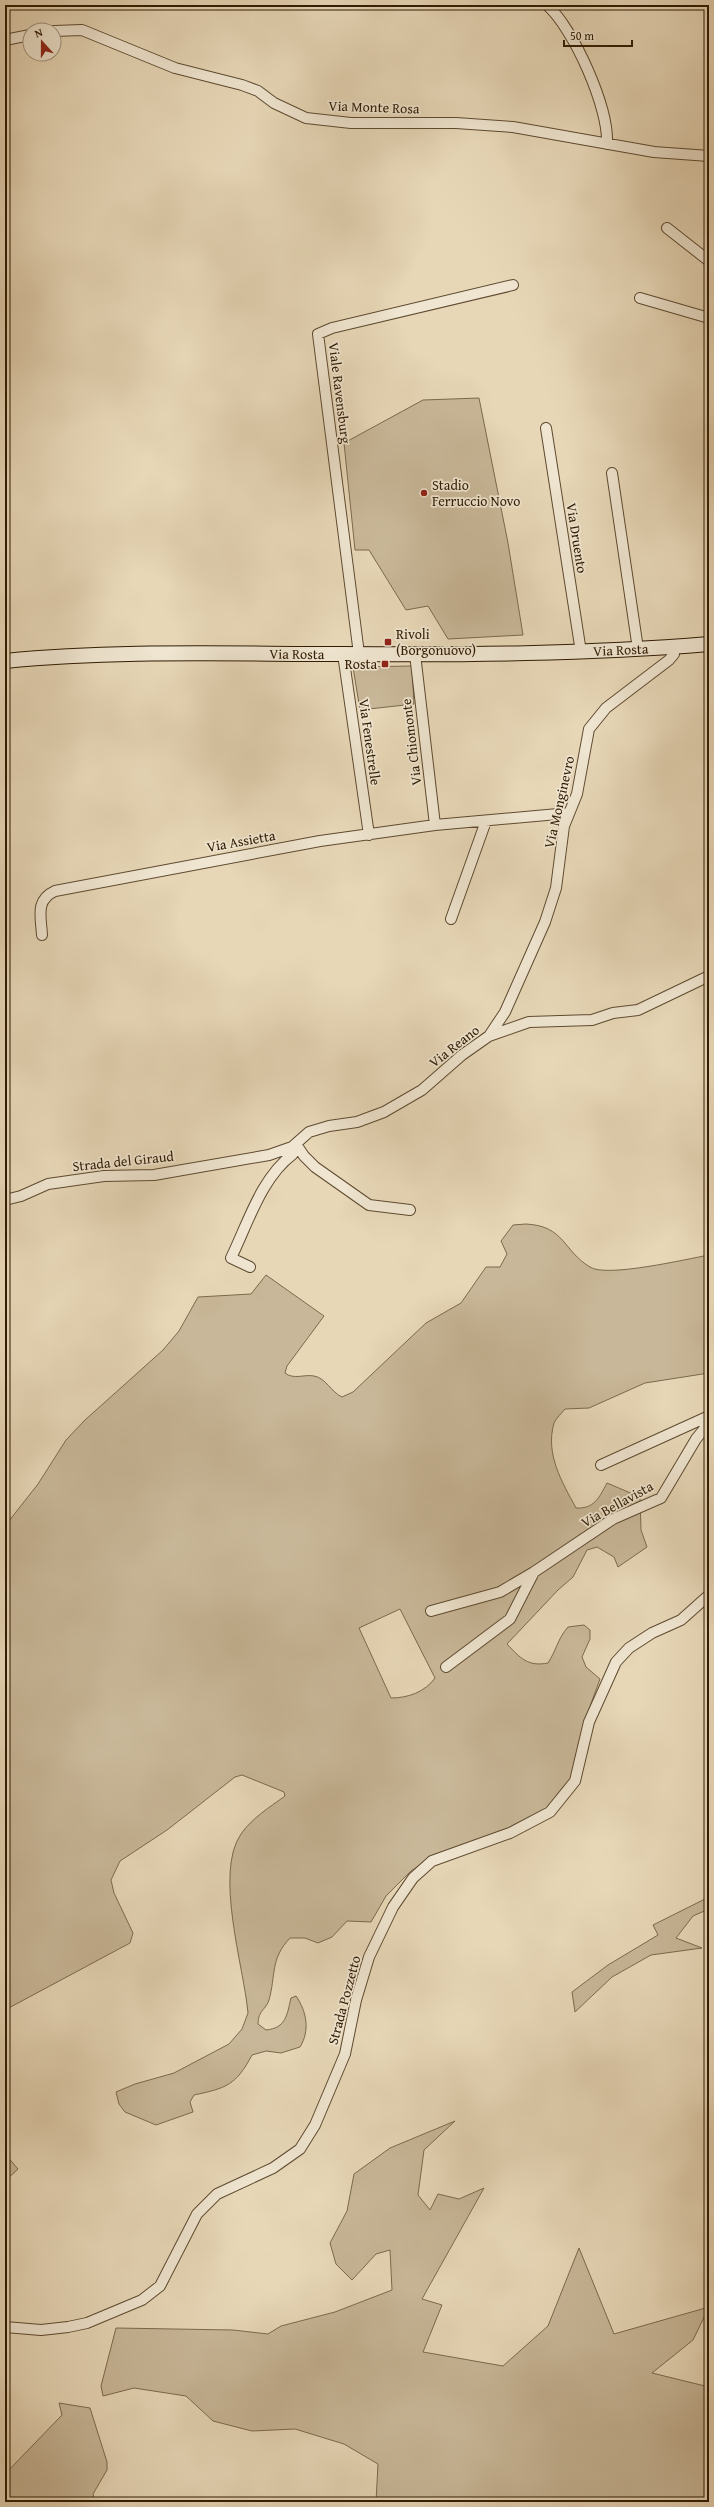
<svg xmlns="http://www.w3.org/2000/svg" width="714" height="2507" font-family="'Gentium Book Plus',serif">
	<rect width="100%" height="100%" fill="#e7d7b7"/>
	<filter id="stains"><feTurbulence type="fractalNoise" baseFrequency=".005" numOctaves="4"/><feColorMatrix values="0 0 0 0 .2 0 0 0 0 .09 0 0 0 0 .02 0 0 0 .5 -.17"/></filter>
	<radialGradient id="worn" r=".72"><stop offset=".6" stop-color="#630" stop-opacity="0"/><stop offset="1" stop-color="#630" stop-opacity=".3"/></radialGradient>
	<!-- green -->
	<path fill="#c8b798" stroke="#7c694e" fill-rule="evenodd" d="M479 398 508 543 523 635 448 639 428 606 406 610 369 550H355L344 443 423 400Z
		M412 666 414 704 360 710 353 667Z
		M526 1224C565 1226 563 1251 590 1267 606 1278 687 1259 709 1255V1373L645 1383 589 1408 565 1409C562 1413 556 1418 554 1423 545 1454 562 1482 576 1508 594 1509 599 1498 607 1483L640 1497 641 1530 647 1547 618 1567 614 1557 597 1547 587 1550 573 1577 558 1590 507 1644C520 1658 528 1667 548 1663 556 1651 558 1638 568 1627L584 1625 590 1630V1639L582 1657 586 1667 600 1679 585 1720 571 1779 547 1809 507 1830 432 1857 411 1871 386 1896 371 1922 347 1921 332 1937 318 1943 305 1938H290C270 1959 276 1975 269 2000 266 2010 258 2010 258 2024L266 2030C286 2028 287 2015 291 1998L296 1996C307 2012 310 2031 300 2047L281 2053 266 2051 252 2055C236 2085 227 2088 194 2095L190 2102 193 2112 156 2125 125 2112 119 2104 116 2092 135 2084 174 2073 229 2044 242 2029 248 2013C244 1967 214 1873 241 1834 252 1818 270 1807 285 1796L284 1792 242 1775 235 1777 167 1830 120 1861 111 1880 114 1893 133 1933 130 1943 5 2010V1526L38 1484 66 1440 85 1420 163 1350 179 1331 198 1297 251 1294 266 1275 324 1316 287 1366 285 1373C294 1380 304 1374 314 1376 326 1378 331 1392 342 1397L353 1392 426 1323 461 1303 486 1267H500L507 1254 501 1241 513 1225ZM400 1609 435 1678C425 1692 408 1698 391 1698L359 1628Z
		M709 1897V1909L693 1916 676 1938 702 1948 651 1955 612 1977 575 2012 572 1992 608 1965 658 1935 653 1925Z
		M455 2121 424 2150 418 2195 430 2210 438 2194 459 2199 484 2188 422 2299 442 2305 423 2352 503 2366 548 2326 579 2248 614 2334 709 2307 693 2340 652 2373 709 2387V2502H376L378 2464 344 2444 295 2429 252 2431 213 2421 186 2396 134 2388 103 2396 101 2386 116 2328 233 2330 268 2334 281 2326 335 2312 392 2290 390 2250 376 2254 352 2280 336 2264 330 2243 347 2211 354 2174 390 2148Z
		M5 2154 18 2169 5 2181Z
		M59 2403 90 2408 107 2462V2470L93 2494 94 2498 109 2502H5V2474L62 2415Z"/>
	<g fill="none" stroke-linecap="round" stroke-linejoin="round">
		<!-- street casing -->
		<g stroke="#5e4a30" stroke-width="12">
			<path id="street" d="M547 5C574 29 609 108 607 144
				M54 31 82 30 175 68 242 85 258 91 274 103 306 118 351 123H456L513 127 654 152 709 156
				M5 40 30 35
				M667 228 709 261
				M640 298 709 318
				M546 428 581 652
				M612 473 638 649
				M343 654 369 835
				M359 654 318 334 332 328 513 285
				M415 654 435 825
				M451 919 486 821
				M42 935C41 917 35 900 55 891L320 841 435 825 569 813
				M489 1036 505 1012 545 922 556 888 564 826 577 794 589 729 606 708 669 660 674 654V647
				M296 1144 304 1156 315 1167 369 1205 410 1210
				M5 1200 21 1196 48 1184 104 1176 154 1175 269 1155 292 1147 309 1132 329 1126 357 1122 384 1112 422 1090 462 1055 489 1036 529 1022 592 1020 613 1013 638 1010 709 976
				M250 1267 231 1258C248 1223 261 1178 293 1154L292 1147
				M601 1465 709 1416
				M431 1611 500 1592 534 1572
				M446 1667 510 1619 534 1572 613 1519 661 1498 696 1439 709 1423
				M5 2327 41 2330 68 2327 87 2323 142 2300 160 2286 197 2214 217 2194 273 2168 300 2149 315 2125 345 2054 356 2000 369 1957 393 1907 413 1878 432 1861 510 1833 550 1812 575 1781 589 1722 616 1662 629 1648 652 1633 681 1620 709 1595"/>
		</g>
		<!-- secondary casing -->
		<g stroke="#301b03" stroke-width="16">
			<g id="secondary">
				<path id="s1" d="M5 661C117 650 229 654 341 654 464 655 587 654 709 644"/>
			</g>
		</g>
		<!-- street -->
		<use href="#street" stroke="#efe5d0" stroke-width="10"/>
		<!-- secondary -->
		<use href="#secondary" stroke="#efe5d0" stroke-width="14"/>
	</g>
	<!-- markers -->
	<g fill="#8f2418" stroke="#efe5d0" stroke-width="1.5">
		<circle cx="424" cy="493" r="4"/>
		<rect x="384" y="638" width="8" height="8" rx="2"/>
		<rect x="381" y="660" width="8" height="8" rx="2"/>
	</g>
	<g text-anchor="middle" dominant-baseline="central" stroke-width="3.5" stroke-linejoin="round" paint-order="stroke">
		<!-- street labels -->
		<g font-size="14" fill="#301b03" stroke="#efe5d0">
			<text transform="translate(374 107) rotate(2)">Via Monte Rosa</text>
			<text transform="translate(340 393) rotate(83)">Viale Ravensburg</text>
			<text transform="translate(577 538) rotate(81)">Via Druento</text>
			<text stroke="none"><textPath href="#s1" startOffset="616">Via Rosta</textPath></text>
			<text stroke="none"><textPath href="#s1" startOffset="292">Via Rosta</textPath></text>
			<text transform="translate(370 742) rotate(82)">Via Fenestrelle</text>
			<text transform="translate(411 742) rotate(-97)">Via Chiomonte</text>
			<text transform="translate(559 802) rotate(-77)">Via Monginevro</text>
			<text transform="translate(241 841) rotate(-10)">Via Assietta</text>
			<text transform="translate(454 1046) rotate(-38)">Via Reano</text>
			<text transform="translate(123 1161) rotate(-6)">Strada del Giraud</text>
			<text transform="translate(617 1504) rotate(-29)">Via Bellavista</text>
			<text transform="translate(344 2000) rotate(-75)">Strada Pozzetto</text>
		</g>
		<!-- poi labels -->
		<g font-size="14" fill="#301b03" stroke="#efe5d0" text-anchor="start">
			<text x="432" y="485">Stadio<tspan x="432" dy="16">Ferruccio Novo</tspan></text>
			<text x="396" y="634">Rivoli<tspan x="396" dy="16">(Borgonuovo)</tspan></text>
			<text x="377" y="664" text-anchor="end">Rosta</text>
		</g>
	</g>
	<!-- margin -->
	<rect width="714" height="2507" fill="none" stroke="#e7d7b7" stroke-width="20"/>
	<rect x="6" y="6" width="702" height="2495" fill="none" stroke="#301b03" stroke-width="2"/>
	<rect x="10" y="10" width="694" height="2487" fill="none" stroke="#301b03"/>
	<!-- north arrow -->
	<g transform="translate(42 42) rotate(339)"><circle r="19" fill="#efe5d0" stroke="#a3947e"/>
	<path d="M0-3L7 15L0 10L-7 15Z" fill="#8f2418"/>
	<text y="-6" font-size="11" font-weight="bold" text-anchor="middle" fill="#301b03">N</text>
	</g>
	<!-- scale -->
	<path d="M564 40v6h68v-6" fill="none" stroke="#301b03" stroke-width="2"/>
	<text x="570" y="40" font-size="12" fill="#301b03" stroke="#efe5d0" stroke-width="3" paint-order="stroke">50 m</text>
	<rect width="100%" height="100%" filter="url(#stains)"/>
	<rect width="100%" height="100%" fill="url(#worn)"/>
</svg>
